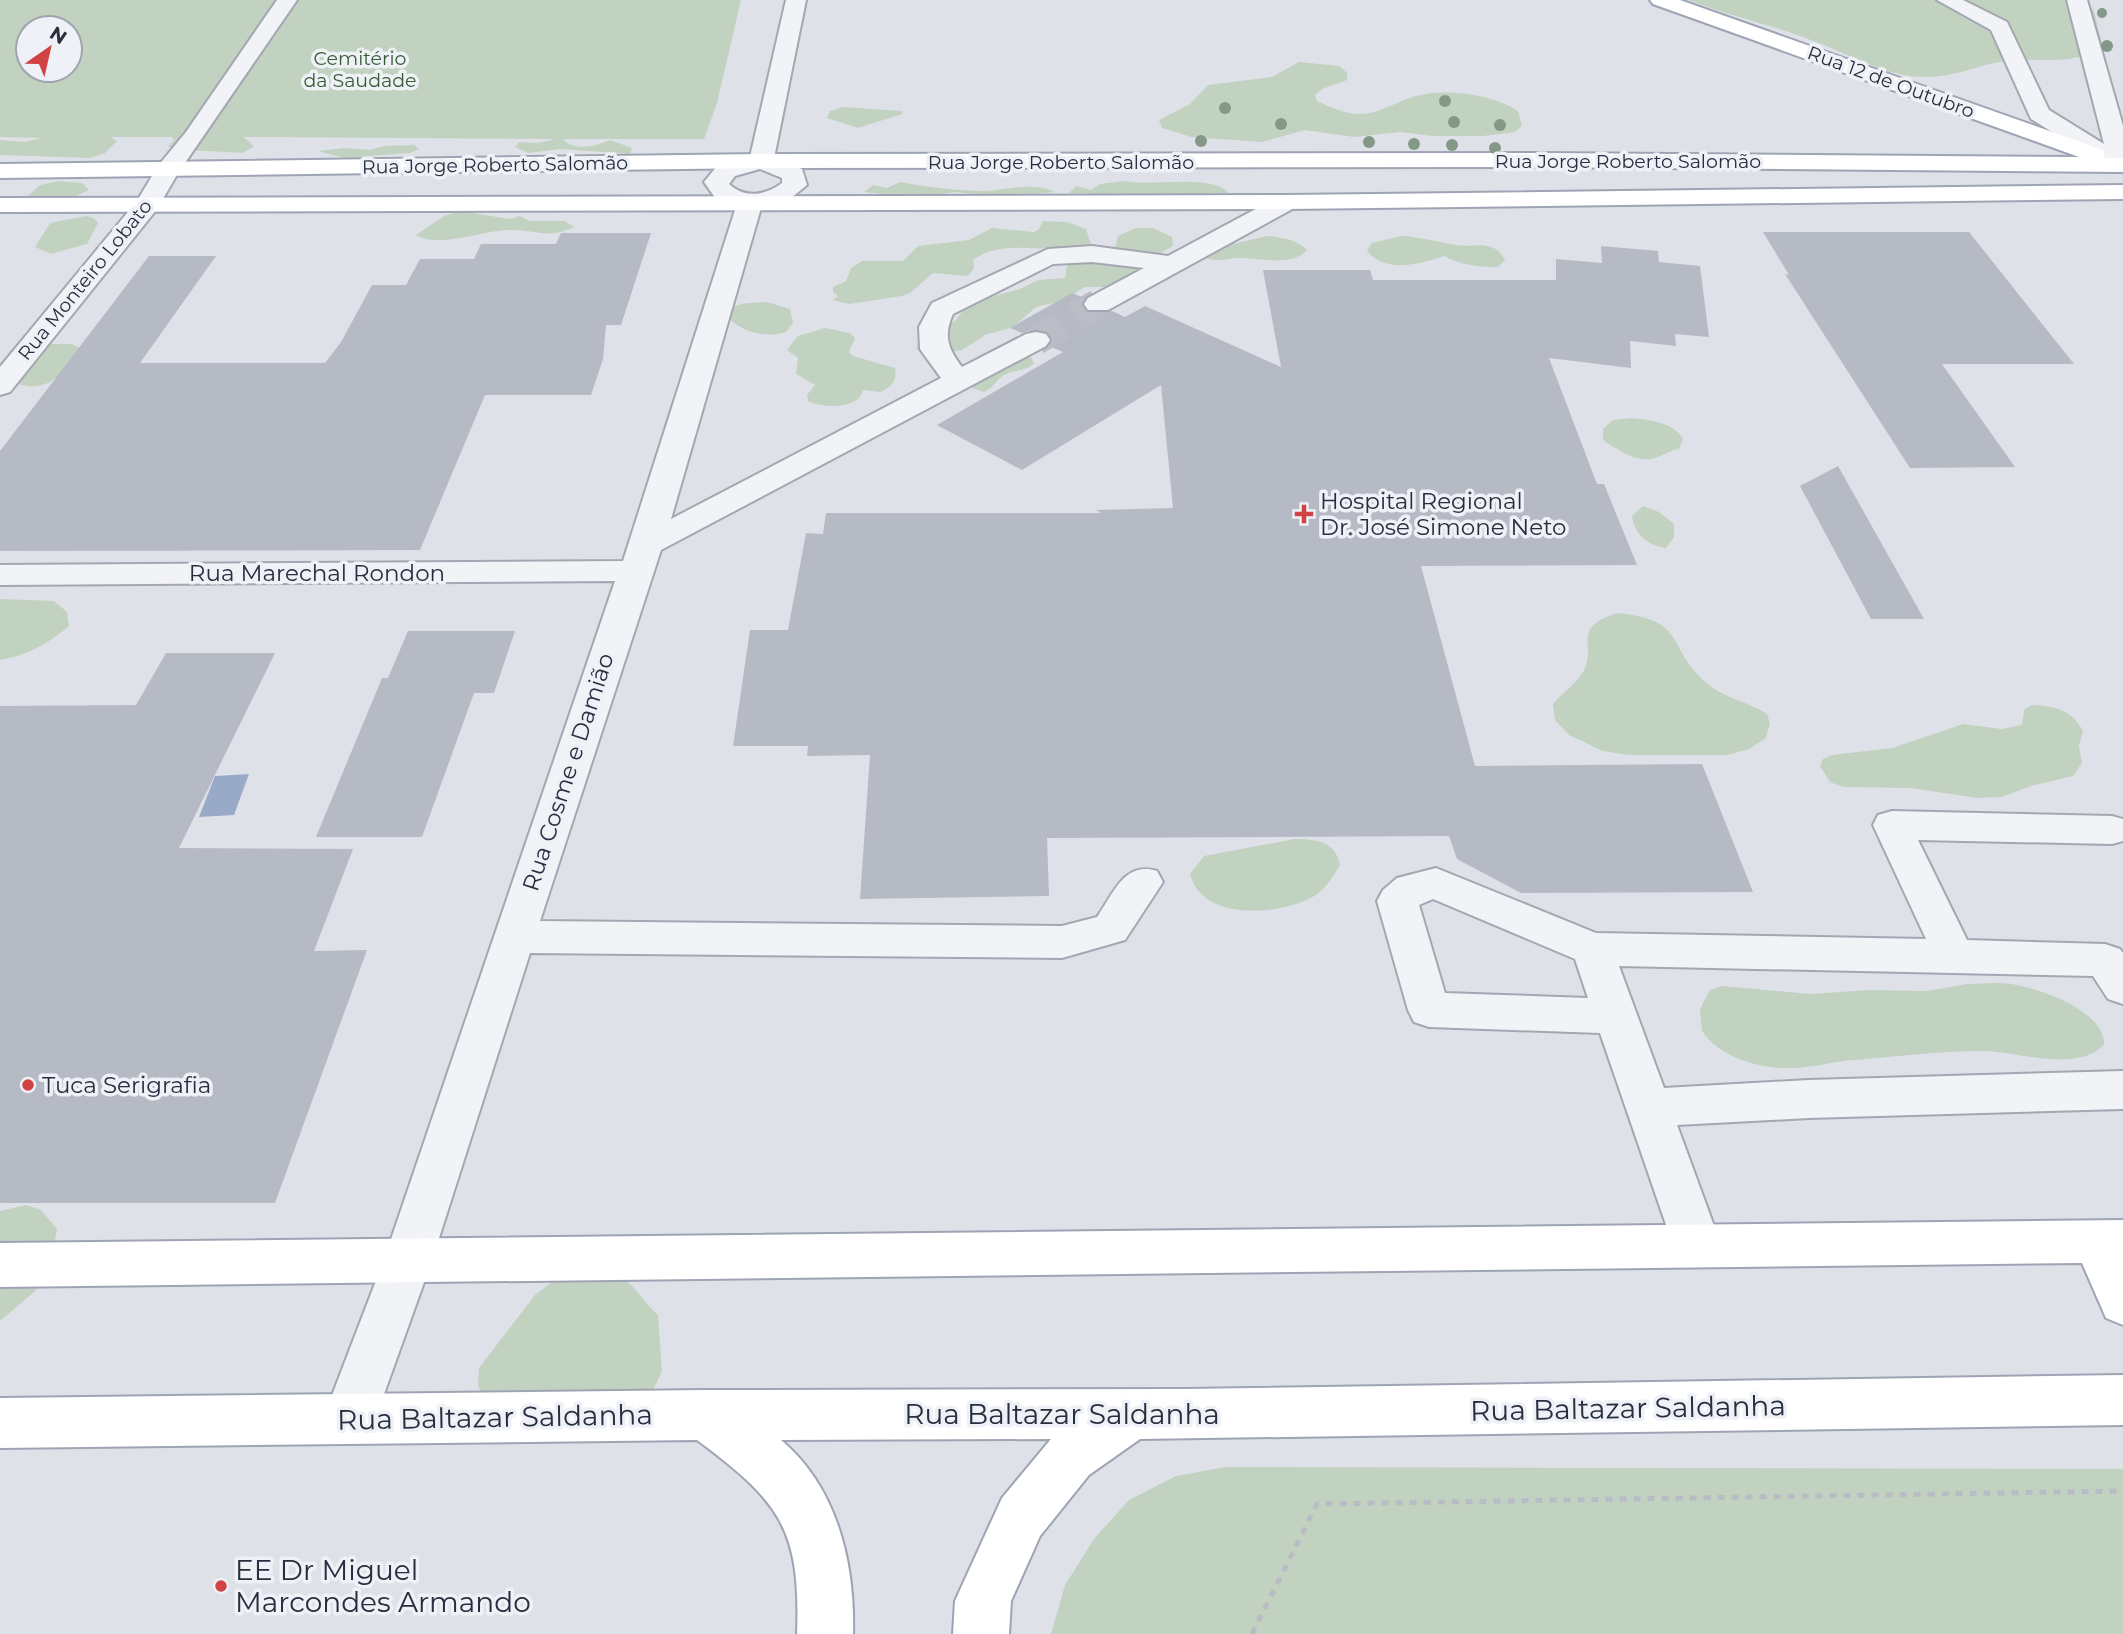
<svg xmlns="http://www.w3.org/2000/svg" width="2123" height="1634" font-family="Montserrat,sans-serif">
	<rect width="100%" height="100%" fill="#dfe1e8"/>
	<!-- green -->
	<path fill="#c2d2c0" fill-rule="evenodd" d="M0 0H741L717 103 704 139H563C575 152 596 146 610 140L632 148 630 154 561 149 528 153 515 147 519 142 538 143 555 139 244 137 254 147 242 153 172 149 168 146 174 141 172 137H110L117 141 105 153 90 158 0 155V140L25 142 41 138 0 137ZM28 28H70V70H28Z
		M1689 0H2085L2094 11 2102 45C2078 66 2045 58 2015 60 1987 61 1960 76 1932 77 1889 79 1854 56 1816 42 1774 25 1731 17 1689 0Z
		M1299 62 1339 66 1347 73V80L1322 89 1315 95 1317 101C1330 107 1343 113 1358 114 1377 115 1396 102 1413 97 1443 87 1492 94 1518 111L1522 126 1515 132 1483 136H1433L1400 132 1354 137 1305 130 1262 142 1191 137 1162 128 1159 120 1190 104 1208 85 1272 77Z
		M843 107 902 111V114L858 128 827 118 830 111Z
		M414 145 419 149 410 153 345 158 318 151 344 148 370 150 384 146Z
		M59 181 82 183 89 190 67 200 28 196 40 185Z
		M1125 181C1148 187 1213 173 1228 193L1156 196 1069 193 1076 186 1091 190 1100 184Z
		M900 182C927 187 952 190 980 191 1004 192 1031 180 1055 192L1004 197 955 192 919 198 864 192 873 185 887 188Z
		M460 211 510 219 520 216 530 221H565L574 227C547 240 535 229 509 230 485 230 437 249 416 235L444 216Z
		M86 216 94 218 98 223 87 244 51 254 35 247 50 223Z
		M1043 221 1067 222 1086 229 1091 244C1081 246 1069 249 1058 249 1030 249 997 242 973 260L974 268 968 276 933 273 910 293 902 296 849 304 833 300 838 296 833 292V287L846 281 851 268 862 261H903L918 246 969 240 992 228 1034 232 1039 229Z
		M1136 228H1153L1172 237 1173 246 1157 255 1115 249 1118 236Z
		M1267 236C1283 238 1296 239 1307 250 1292 267 1258 258 1239 258 1225 258 1214 264 1201 255L1212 249Z
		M1401 236C1420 237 1437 242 1456 245 1474 248 1494 238 1505 260L1498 267C1480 267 1460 265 1444 256 1420 264 1386 274 1367 251L1372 243Z
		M1089 257 1142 267 1143 271 1115 287H1085L1062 301 1036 307 1013 327 985 335 962 350 944 353 916 349 921 339 955 321 966 307 978 300 1020 289 1038 280 1065 278 1067 264Z
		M767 302 790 309 793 323 786 332C764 339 740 331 725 315 734 301 751 303 767 302Z
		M825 328 850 333 855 338 849 352 853 356 895 368C898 381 891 387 880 392L863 390C859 410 822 408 808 401L807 395 815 385 796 374 798 358 787 350 798 336Z
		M51 344H72L83 350C63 373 48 395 15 383L8 367 2 364C12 350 35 349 51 344Z
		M1030 354 1034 364C1025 371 1016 370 1006 374 998 377 994 388 984 392L967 386Z
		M1632 418C1649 420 1674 422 1683 439L1679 449C1670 450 1666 454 1658 457 1639 465 1618 450 1603 440V429L1613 420Z
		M1643 506 1659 512 1674 524V537L1666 548C1647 545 1635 535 1632 516Z
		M0 599 54 601 67 612 69 626C49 643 26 656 0 660Z
		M1617 613C1690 620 1664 648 1709 685 1725 698 1749 702 1767 714L1770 723 1766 738 1749 749 1727 755H1628L1603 751 1569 735 1555 720 1553 704C1562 693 1577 683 1583 672 1598 644 1569 629 1617 613Z
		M2031 705C2054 706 2071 709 2083 731L2079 746 2082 763 2073 776 2031 786 2002 797 1977 798 1911 788 1843 787 1830 782 1820 766 1823 759 1832 755 1892 748 1963 724 2002 729 2022 725 2024 710Z
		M1295 839C1315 839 1336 841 1340 865 1334 875 1326 888 1316 895 1282 916 1201 922 1190 874L1204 856Z
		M1967 984C1981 984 1997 982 2011 984 2039 988 2106 1011 2104 1045 2076 1073 2020 1052 1985 1051 1943 1051 1898 1056 1856 1060 1831 1061 1807 1070 1781 1068 1752 1066 1719 1056 1702 1031L1700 1009 1710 990 1722 986 1811 994 1869 990 1927 991Z
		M26 1205 41 1210 57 1229 52 1258 35 1291 0 1321V1211Z
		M621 1276C637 1288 644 1303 658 1315L662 1371 654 1388 640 1404 542 1444 533 1441 486 1399 478 1386 479 1368 535 1295 558 1277Z
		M1226 1467 2123 1469V1634H1051L1065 1585 1094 1539 1129 1500 1176 1476Z"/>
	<!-- water -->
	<path fill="#99aac9" d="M249 774 234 815 199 817 215 776Z"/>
	<!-- building -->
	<path fill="#b6bac5" d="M1763 232H1969L2074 364H1942L2015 467 1910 468 1785 274 1789 275Z
		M561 233H651L621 325H606L603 359 591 395H485L420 550 0 551V451L149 256H216L140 363H325L341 342 372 285H406L420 259H474L481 244H556Z
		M1601 246 1658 251 1659 262 1700 266 1709 337 1675 334 1676 346 1630 341 1631 368 1549 358 1597 484H1604L1637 565 1421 566 1475 766 1702 764 1753 892 1521 893 1457 859 1449 836 1047 838 1049 896 860 899 870 755 807 756 808 746H733L750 630H788L806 533 823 534 826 513H1101L1096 510 1173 508 1161 385 1022 470 937 425 1063 352 1049 346 1052 339 1047 331 1035 329 1022 333 1010 328 1072 293 1085 298 1082 305 1088 313 1112 311 1125 317 1145 306 1281 367 1263 270H1370L1373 280H1556V259L1602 263Z
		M1838 466 1924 619H1871L1800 486Z
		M408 631H515L494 693H474L422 837H316L382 678H388Z
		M166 653H275L179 848 353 849 314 951 367 950 275 1203H0V706L136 705Z"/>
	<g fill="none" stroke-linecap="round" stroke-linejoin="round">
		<!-- minor-tunnel -->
		<path stroke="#babdc6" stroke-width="30" stroke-dasharray="30 15" stroke-linecap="butt" d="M1036 340 1098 304"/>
		<!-- minor casing -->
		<g stroke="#a4a7b2" stroke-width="4">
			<path id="minor" d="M277 0H297L178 173 157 209 10 392 0 395V367L137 201 158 166 186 132Z
				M786 0H806L774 158 802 169 807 185 786 202 761 208 671 519 941 378 920 349 919 327 932 303 1048 249 1092 246 1168 256 1278 197H1296L1299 202 1296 207 1108 310H1088L1084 304 1088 298 1144 268 1092 262 1053 264 953 314C943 336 948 349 962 367L1026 334 1036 332 1046 334 1050 340 1046 346 661 550 540 921 1062 926 1097 917C1114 893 1124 861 1157 871L1163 882 1125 940 1062 958 530 953 432 1260 375 1419 367 1437 349 1444 331 1437 323 1419 384 1260 615 581 0 585V565L623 561 736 207 716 199 704 182 717 166 750 157ZM760 169 782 178V183C766 195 745 199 729 184L735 176Z
				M1937 0H1963L2007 22 2049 110 2104 144 2067 0H2087L2123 126V172L2113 170 2031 119 1991 30Z
				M1892 811 2112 816 2123 819V841L2112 844 1918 840 1967 940 2105 944 2120 949 2123 953V1004L2108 999 2093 976 1619 966 1664 1088 1809 1080 2123 1071V1109L1809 1118 1677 1125 1721 1245 1714 1260 1697 1266 1680 1260 1673 1245 1600 1033 1429 1027 1414 1022 1408 1010 1377 901 1383 890 1397 878 1436 868 1596 933 1926 939 1873 825 1878 815ZM1433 899 1575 959 1588 998 1445 993 1419 905Z"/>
		</g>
		<!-- major casing -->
		<g stroke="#9ea4b4" stroke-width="4">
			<path id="major" d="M1650 0H1680L2103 150 2105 158H2123V172L1536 167 761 168 0 178V164L761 154 1536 153 2079 157 1653 4Z
				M2123 185V199L1287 209 0 212V198L1287 195Z
				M2123 1220V1325L2106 1318 2082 1263 0 1287V1243Z
				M2123 1375V1425L1140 1439 1089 1475 1040 1536 1011 1601 1009 1634H953L955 1601 1002 1498 1051 1439 781 1440C837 1487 855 1563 853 1634H797C801 1528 779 1501 697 1440L0 1448V1398L705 1390 1185 1389Z"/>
		</g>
		<!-- path -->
		<path stroke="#b9bcc4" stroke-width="5" stroke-dasharray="7 7" stroke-linecap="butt" d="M1252 1634 1317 1504 2123 1491"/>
		<!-- minor -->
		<use href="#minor" fill="#f2f3f7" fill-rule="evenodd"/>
		<!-- major -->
		<use href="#major" fill="#fff" fill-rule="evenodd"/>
	</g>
	<!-- trees -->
	<g fill="#839886">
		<circle cx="2102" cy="13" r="5"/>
		<circle cx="2107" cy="46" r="6"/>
		<circle cx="1445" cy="101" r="6"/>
		<circle cx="1225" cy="108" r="6"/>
		<circle cx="1454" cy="122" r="6"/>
		<circle cx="1281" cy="124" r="6"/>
		<circle cx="1500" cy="125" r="6"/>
		<circle cx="1201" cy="141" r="6"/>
		<circle cx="1369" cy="142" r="6"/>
		<circle cx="1414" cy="144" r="6"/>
		<circle cx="1452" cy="145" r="6"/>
		<circle cx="1495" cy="148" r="6"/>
	</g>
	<!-- markers -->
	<g fill="#d04244" stroke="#eef1f6" stroke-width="2.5">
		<path d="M1300.5 503.5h7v7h7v7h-7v7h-7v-7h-7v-7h7z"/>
		<circle cx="28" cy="1085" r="7"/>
		<circle cx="221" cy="1586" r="7"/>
	</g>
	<g text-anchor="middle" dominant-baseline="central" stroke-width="7" stroke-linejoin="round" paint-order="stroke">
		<!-- far-park labels -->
		<g font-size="19" fill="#375c35" stroke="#eef1f6">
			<text x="360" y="58">Cemitério<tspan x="360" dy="22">da Saudade</tspan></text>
		</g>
		<!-- far-street labels -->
		<g font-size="19" fill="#282d40" stroke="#eef1f6">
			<text transform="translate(1891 82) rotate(20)">Rua 12 de Outubro</text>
			<text x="1628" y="161">Rua Jorge Roberto Salomão</text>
			<text x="1061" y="162">Rua Jorge Roberto Salomão</text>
			<text transform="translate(495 165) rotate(-1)">Rua Jorge Roberto Salomão</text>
			<text transform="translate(85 280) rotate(-51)">Rua Monteiro Lobato</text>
		</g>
		<!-- poi labels -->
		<g font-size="23" fill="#282d40" stroke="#eef1f6" text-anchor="start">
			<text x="1320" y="501">Hospital Regional<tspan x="1320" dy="26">Dr. José Simone Neto</tspan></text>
			<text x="42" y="1085">Tuca Serigrafia</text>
		</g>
		<!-- street labels -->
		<g font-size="23" fill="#282d40" stroke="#eef1f6">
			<text x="317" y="573">Rua Marechal Rondon</text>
			<text transform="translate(568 772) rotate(-72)">Rua Cosme e Damião</text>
		</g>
		<!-- near-street labels -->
		<g font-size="28" fill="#282d40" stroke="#eef1f6">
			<text transform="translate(1628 1408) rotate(-1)">Rua Baltazar Saldanha</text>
			<text x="1062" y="1414">Rua Baltazar Saldanha</text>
			<text transform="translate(495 1417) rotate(-1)">Rua Baltazar Saldanha</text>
		</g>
		<!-- near-poi labels -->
		<g font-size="28" fill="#282d40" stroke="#eef1f6" text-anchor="start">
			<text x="235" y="1570">EE Dr Miguel<tspan x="235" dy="32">Marcondes Armando</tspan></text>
		</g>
	</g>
	<!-- north arrow -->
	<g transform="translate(49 49) rotate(34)"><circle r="33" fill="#eef1f6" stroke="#9fa3ad" stroke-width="2"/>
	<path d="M0-5L12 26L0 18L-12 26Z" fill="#d04244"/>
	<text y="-10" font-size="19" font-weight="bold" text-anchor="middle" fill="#282d40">N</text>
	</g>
</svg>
